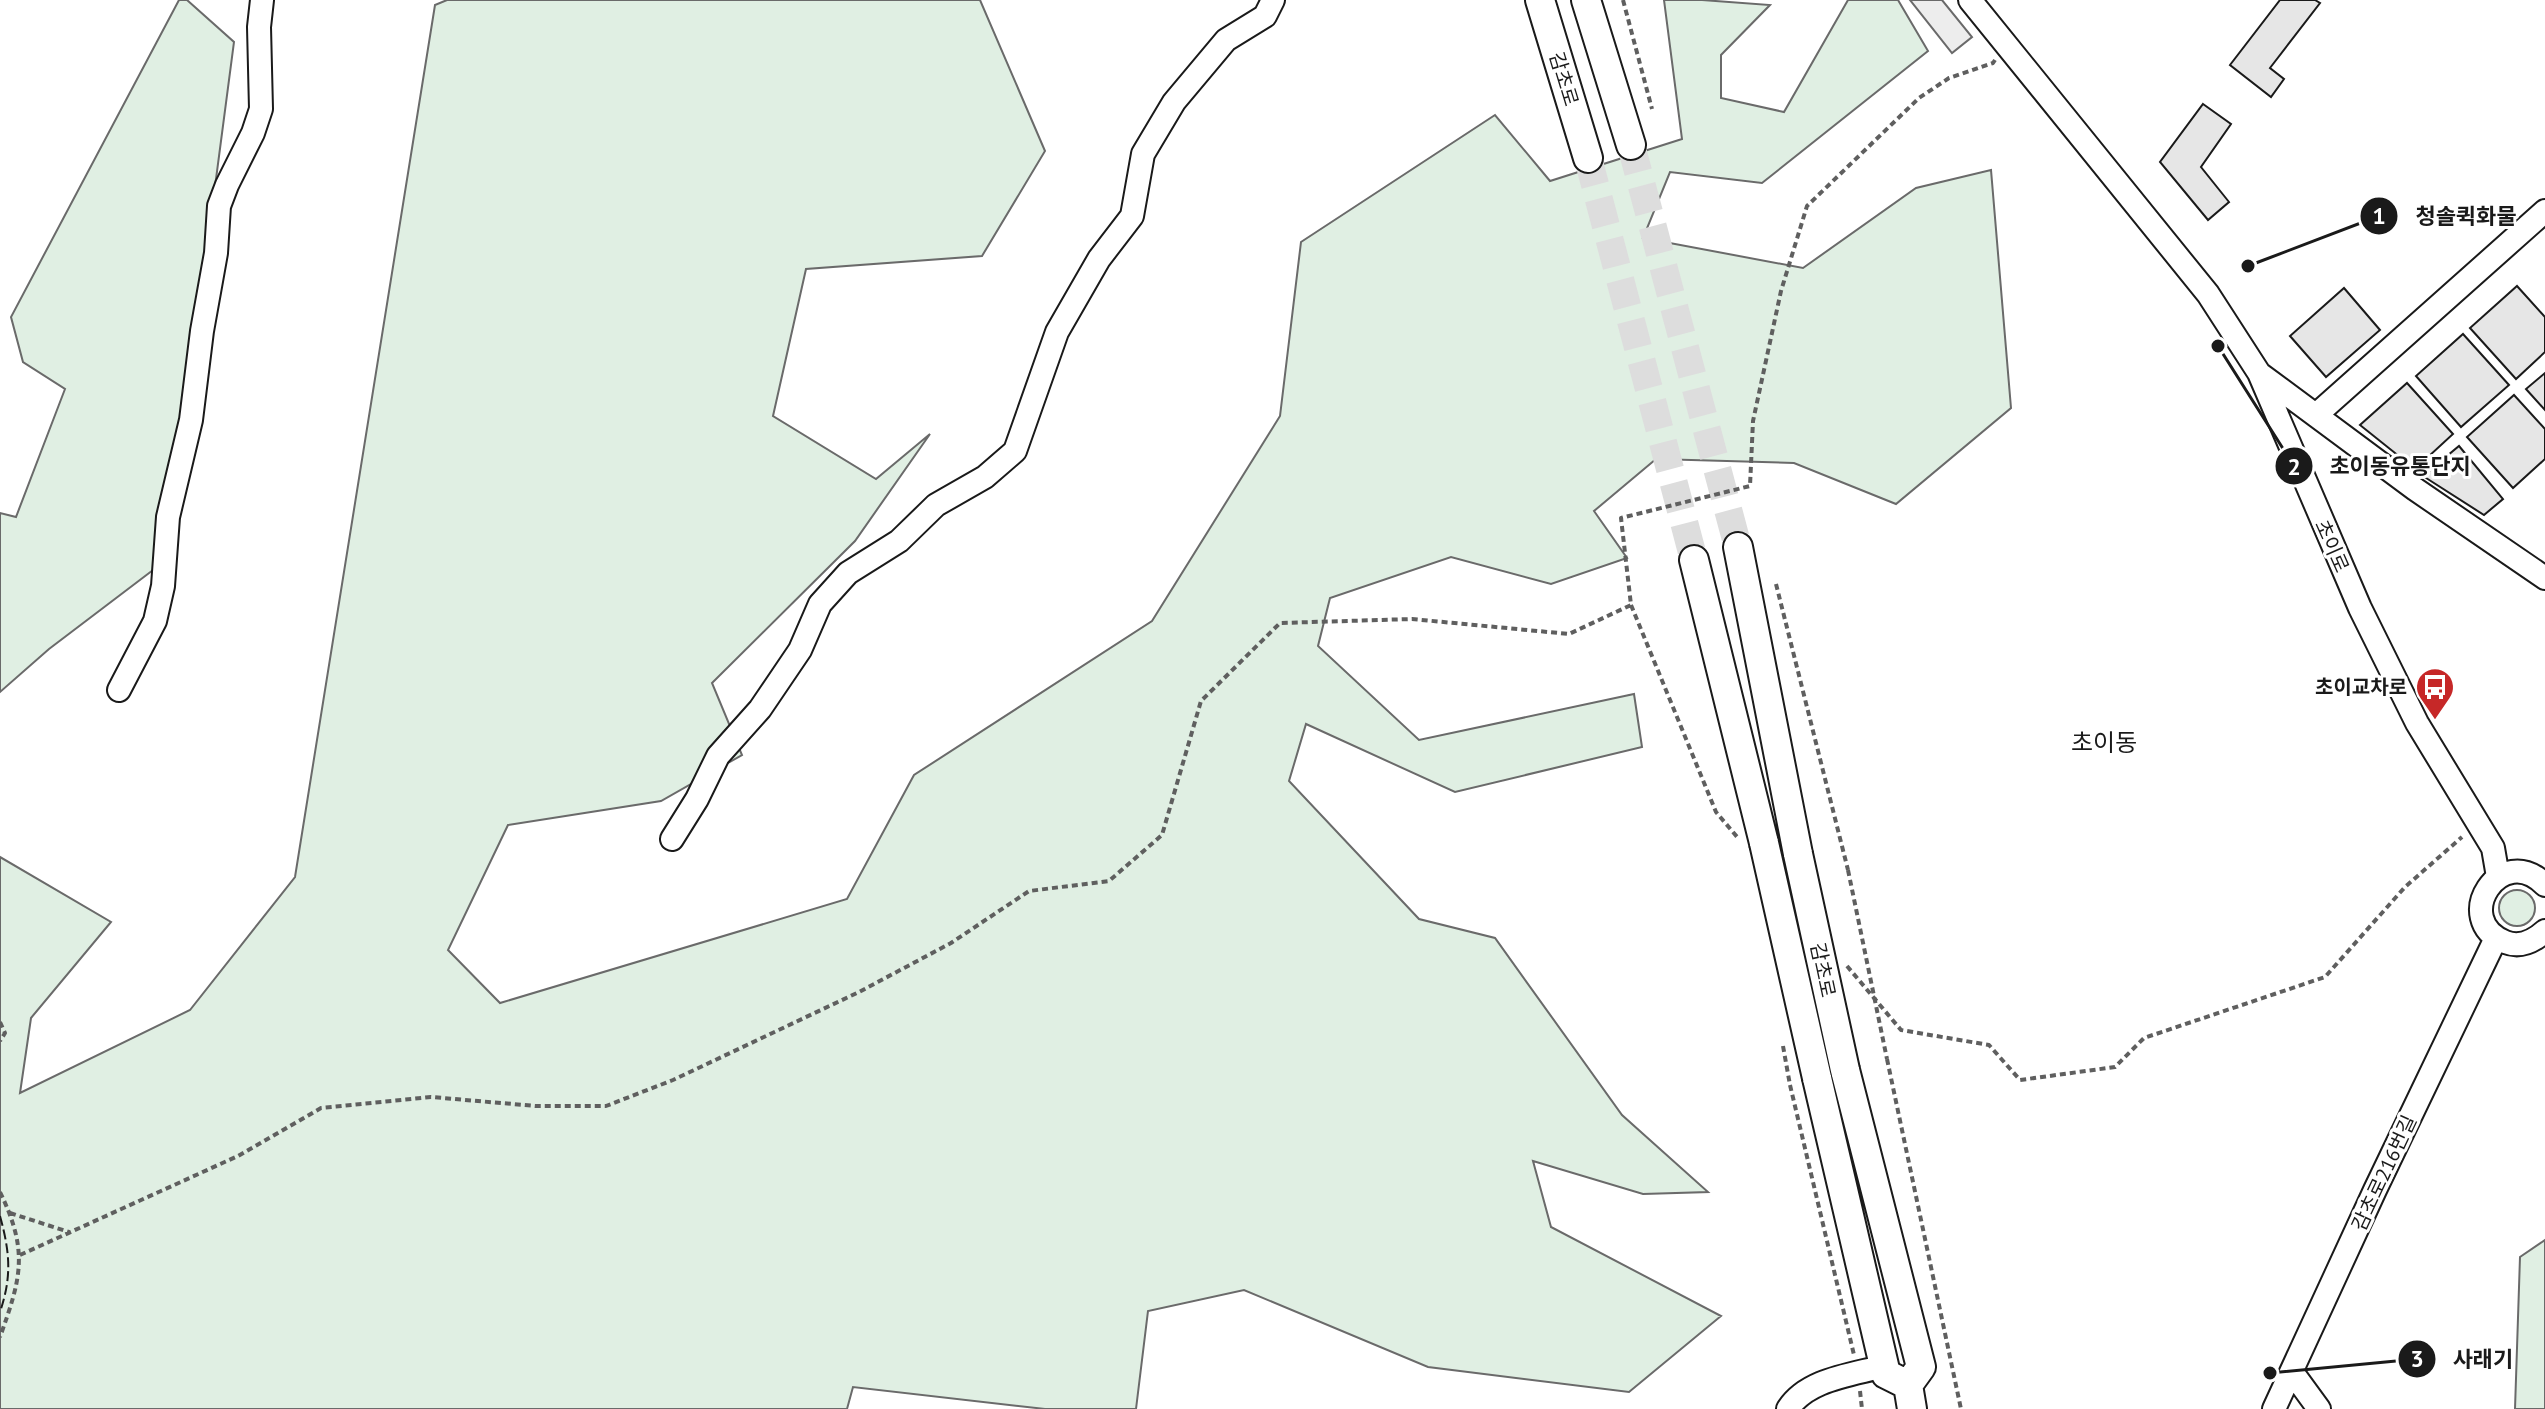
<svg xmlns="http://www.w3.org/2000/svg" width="2545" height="1409" font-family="'PT Sans','Noto Sans KR',sans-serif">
	<rect width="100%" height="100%" fill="#fff"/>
	<!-- green -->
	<path fill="#e0efe3" stroke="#6a6a6a" stroke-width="2" d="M179 0H187L234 42 182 438 164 486 157 567 49 649 0 692V513L16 517 65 389 23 362 11 317Z
		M447 0H980L1045 151 982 256 806 269 773 416 876 479 930 434 855 541 712 683 742 755 661 801 508 825 448 950 500 1003 847 899 914 775 1152 621 1280 416 1301 242 1495 115 1550 181 1682 139 1664 0H1702L1770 5 1721 55V98L1784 112 1848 0H1898L1928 51 1762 183 1670 172 1643 238 1803 268 1916 188 1991 170 2011 408 1896 504 1794 463 1656 459 1594 511 1627 558 1551 584 1451 557 1330 598 1318 646 1419 740 1634 694 1642 747 1455 792 1306 724 1289 781 1419 919 1495 938 1622 1115 1708 1192 1643 1194 1533 1161 1551 1227 1721 1316 1629 1392 1428 1367 1244 1290 1148 1311 1136 1409H1045L853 1387 847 1409H0V857L111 922 31 1018 20 1093 190 1010 295 877 435 5Z
		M2499 908a18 18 0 1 1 36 0a18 18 0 1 1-36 0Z
		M2545 1240V1409H2515L2520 1257Z"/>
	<!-- parking -->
	<path fill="#ededed" stroke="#6a6a6a" stroke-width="2" d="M1910 0H1942L1972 37 1952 53Z"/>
	<!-- building -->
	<path fill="#e6e6e6" stroke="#1a1a1a" stroke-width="2" d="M2280 0H2315L2320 3 2270 68 2284 79 2271 97 2230 65Z
		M2203 104 2231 124 2201 167 2229 202 2208 220 2160 162Z
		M2517 286 2545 317V352L2516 379 2470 328Z
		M2344 288 2380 330 2326 377 2290 336Z
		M2463 334 2509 385 2461 427 2416 376Z
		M2545 373V410L2526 389Z
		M2407 383 2453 434 2415 469 2360 425Z
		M2514 395 2545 429V459L2513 488 2467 437Z
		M2459 446 2503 499 2484 515 2423 476Z"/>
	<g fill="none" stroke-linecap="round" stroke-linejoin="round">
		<!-- major-tunnel -->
		<path stroke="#ddd" stroke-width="28" stroke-dasharray="28 14" stroke-linecap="butt" d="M1631 145 1738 547
			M1588 158 1694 560"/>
		<!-- minor casing -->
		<g stroke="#1a1a1a" stroke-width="26">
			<path id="minor" d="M1970 0 2208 294 2259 373 2360 608 2417 723 2493 848 2498 877
				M2260 374 2415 489 2545 578
				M2316 415 2545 211
				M119 690 155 621 163 586 168 517 191 420 202 331 216 253 219 206 227 185 253 133 261 109 259 27 262 0
				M672 839 697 799 718 756 760 709 800 650 820 604 848 573 899 541 936 505 985 477 1015 451 1057 332 1099 259 1132 216 1143 154 1174 102 1226 40 1265 16 1273 0
				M2545 885C2501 840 2450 920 2505 942 2520 948 2534 941 2545 931
				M2292 1372 2319 1409
				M1788 1409C1807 1379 1852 1375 1884 1366
				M2274 1409 2375 1190 2496 938"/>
		</g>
		<!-- major casing -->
		<g stroke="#1a1a1a" stroke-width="32">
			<path id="major" d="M1540 0 1588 158
				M1586 0 1631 145
				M1738 547 1798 854
				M1694 560 1764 843
				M1845 1070 1921 1367 1908 1385 1912 1409
				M1817 1078 1886 1374 1908 1385"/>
		</g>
		<!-- path -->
		<path stroke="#5f5f5f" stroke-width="4" stroke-dasharray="6 4" stroke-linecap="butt" d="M1623 0 1652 109
			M1776 584 1848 870
			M1631 605 1716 812 1738 838
			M1847 966 1901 1030 1989 1045 2020 1080 2115 1067 2144 1038 2325 977 2405 887 2462 837
			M0 1022 5 1033 0 1041
			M1887 1059 1961 1409
			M1790 1085 1854 1355
			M0 1192C29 1252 21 1278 0 1337
			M10 1213 69 1232
			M20 1255 238 1156 321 1108 431 1097 536 1106H606L673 1080 859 992 951 943 1029 891 1109 881 1162 835 1201 701 1280 623 1412 619 1569 634 1631 605 1621 518 1750 486 1753 421 1781 291 1807 206 1919 98 1949 78 1993 63 1995 60
			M1860 1391 1862 1409"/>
		<!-- minor -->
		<use href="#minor" stroke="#fff" stroke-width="22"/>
		<!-- major -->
		<use href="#major" stroke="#fff" stroke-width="28"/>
		<!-- major-bridge casing -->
		<g stroke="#1a1a1a" stroke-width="32" stroke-linecap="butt">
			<path id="major-bridge" d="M1764 843 1817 1078
				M1798 854 1845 1070"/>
		</g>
		<!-- path-bridge -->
		<path stroke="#5f5f5f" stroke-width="4" stroke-dasharray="6 4" stroke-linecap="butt" d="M1848 870 1887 1059
			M1783 1046 1790 1085"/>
		<!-- major-bridge -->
		<use href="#major-bridge" stroke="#fff" stroke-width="28"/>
		<!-- fence -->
		<path stroke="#1a1a1a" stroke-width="2" stroke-dasharray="10 4" stroke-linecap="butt" d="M0 1216C10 1253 12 1276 0 1312"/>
	</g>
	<!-- icons -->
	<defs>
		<g id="bus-pin" transform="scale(2)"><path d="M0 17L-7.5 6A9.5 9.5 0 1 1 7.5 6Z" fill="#c62828" stroke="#fff"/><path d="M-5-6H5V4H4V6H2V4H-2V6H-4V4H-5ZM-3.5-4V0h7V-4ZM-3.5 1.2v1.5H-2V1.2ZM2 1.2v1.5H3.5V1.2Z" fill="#fff"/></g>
	</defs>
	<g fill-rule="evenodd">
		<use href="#bus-pin" x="2435" y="687"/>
	</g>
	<g text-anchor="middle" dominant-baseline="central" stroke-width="6" stroke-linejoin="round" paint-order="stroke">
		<!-- street labels -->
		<g font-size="20" fill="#1a1a1a" stroke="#fff">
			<text transform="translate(1564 79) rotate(73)">감초로</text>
			<text transform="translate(2332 546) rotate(66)">초이로</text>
			<text transform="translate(1823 970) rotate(78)">감초로</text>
			<text transform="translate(2384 1173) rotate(-65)">감초로216번길</text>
		</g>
		<!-- poi labels -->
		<g font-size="20" font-weight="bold" fill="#1a1a1a" stroke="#fff" text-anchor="end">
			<text x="2407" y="687">초이교차로</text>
		</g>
		<!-- quarter labels -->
		<g font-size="24" fill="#1a1a1a" stroke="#fff">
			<text x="2104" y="742">초이동</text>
		</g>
	</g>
	<!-- callouts -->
	<path fill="none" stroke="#1a1a1a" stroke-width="3" d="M2248 266L2379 216M2218 346L2294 466M2270 1373L2417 1359"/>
	<g fill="#1a1a1a" stroke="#fff" stroke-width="3">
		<circle cx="2248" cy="266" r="8"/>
		<circle cx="2218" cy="346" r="8"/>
		<circle cx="2270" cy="1373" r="8"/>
		<circle cx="2379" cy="216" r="20"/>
		<circle cx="2294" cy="466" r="20"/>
		<circle cx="2417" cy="1359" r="20"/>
	</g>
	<g font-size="24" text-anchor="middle" font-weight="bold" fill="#fff">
		<text x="2379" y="224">1</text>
		<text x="2294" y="475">2</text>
		<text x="2417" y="1367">3</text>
	</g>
	<g font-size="22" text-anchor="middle" font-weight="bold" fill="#1a1a1a" stroke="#fff" stroke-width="6" stroke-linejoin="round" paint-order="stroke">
		<text x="2466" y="224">청솔퀵화물</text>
		<text x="2400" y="474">초이동유통단지</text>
		<text x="2483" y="1367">사래기</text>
	</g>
</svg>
